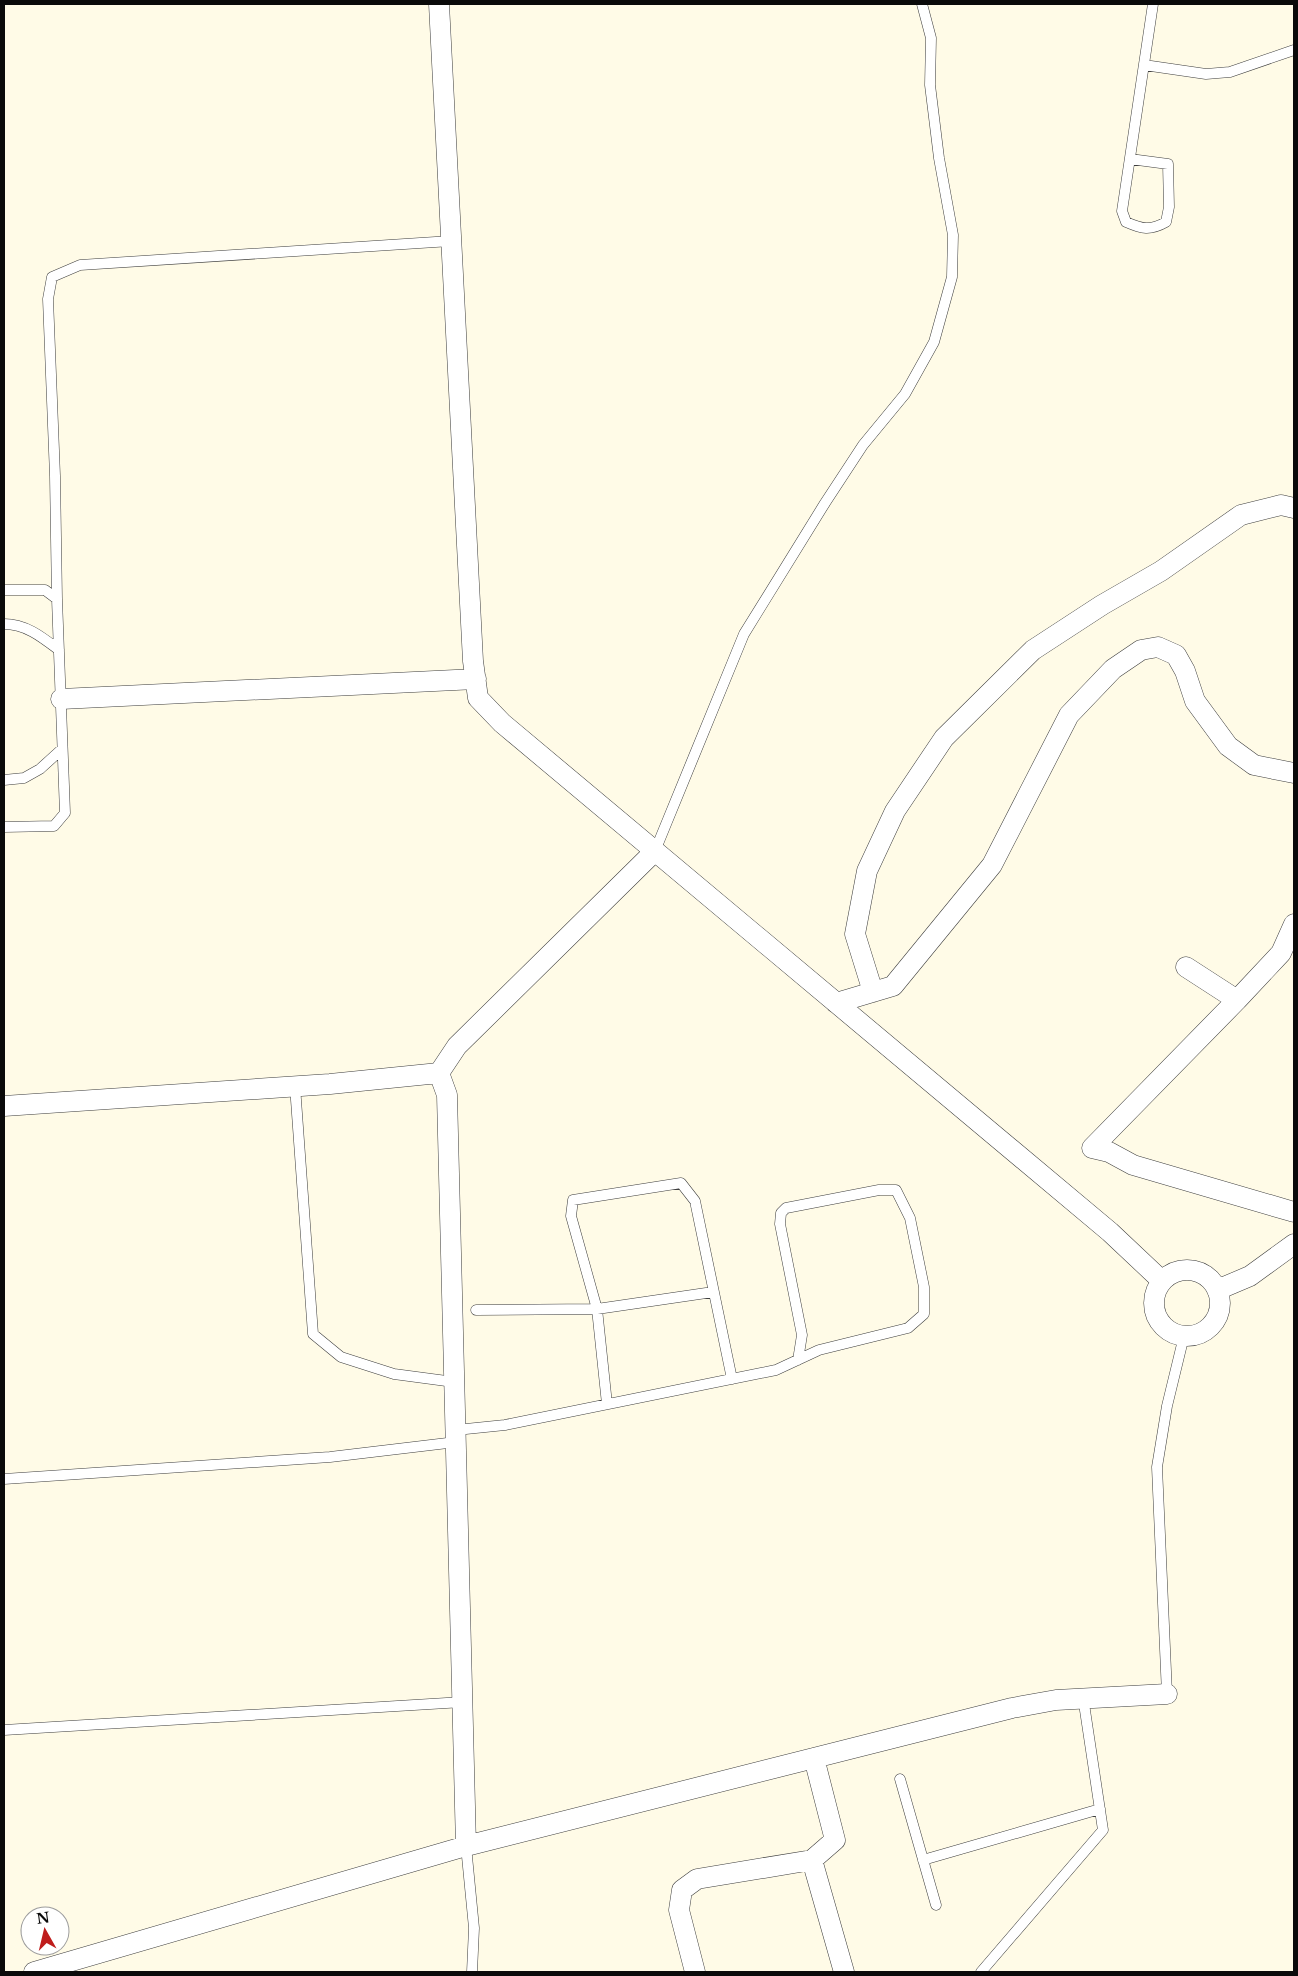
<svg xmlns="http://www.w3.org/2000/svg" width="1298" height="1976" font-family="'Libre Baskerville',serif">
	<rect width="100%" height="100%" fill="#fffbe7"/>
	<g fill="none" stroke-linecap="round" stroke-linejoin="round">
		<!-- lane casing -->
		<g stroke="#3d3d3d" stroke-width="11">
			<path id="lane" d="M1144 65 1206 74 1230 72 1294 50
				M1130 159 1168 164 1169 207 1166 222C1150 231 1142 229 1126 222L1122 211 1153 4
				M4 590H45L57 599 65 813 54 826 4 827
				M57 599 55 476 48 299 52 277 80 265 451 241
				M4 624C26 624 42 637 59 650
				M4 780 24 778 40 769 62 749
				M655 851 744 634 825 503 863 445 905 394 934 342 952 277 953 235 939 158 930 85 931 38 922 4
				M295 1086 313 1334 341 1357 394 1374 454 1382
				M476 1310 597 1309 713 1292
				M607 1404 597 1309 571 1216 573 1200 681 1183 695 1201 732 1379
				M456 1430 505 1425 776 1370 819 1350 908 1328 924 1314V1287L910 1218 896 1190H879L786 1208 781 1213 780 1224 802 1335 798 1360
				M4 1479 330 1457 456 1442
				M1167 1694 1157 1467 1167 1406 1184 1336
				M4 1730 463 1702
				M900 1779 936 1905
				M466 1846 474 1928 472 1972
				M923 1860 1100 1809
				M981 1972 1103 1830 1083 1697"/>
		</g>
		<!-- street casing -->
		<g stroke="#3d3d3d" stroke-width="21">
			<path id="street" d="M439 4 473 661 478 698 502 723 1110 1232 1162 1281
				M61 699 476 679
				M1294 924 1281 953 1237 1000 1092 1148 1109 1152 1133 1165 1294 1212
				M1186 967 1237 1000
				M873 992 855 934 867 871 895 811 944 738 1033 650 1102 605 1161 571 1241 515 1281 505 1294 508
				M836 1003 893 986 992 865 1069 715 1113 669 1141 650 1158 647 1176 655 1185 671 1195 701 1228 746 1254 765 1294 773
				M439 1073 447 1095 466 1846
				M4 1106 330 1084 439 1073 457 1046 655 851
				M1154 1303a33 33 0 1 1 66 0a33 33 0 1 1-66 0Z
				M1217 1290 1250 1276 1294 1244
				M812 1860 844 1972
				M34 1972 466 1846 1012 1708 1056 1700 1167 1694
				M695 1972 679 1910 682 1890 697 1879 812 1860 835 1840 814 1758"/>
		</g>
		<!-- lane -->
		<use href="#lane" stroke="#fff" stroke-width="10"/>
		<!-- street -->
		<use href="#street" stroke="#fff" stroke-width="20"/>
	</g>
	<!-- border -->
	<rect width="1298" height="1976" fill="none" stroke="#0a0a0a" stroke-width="10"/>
	<!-- north arrow -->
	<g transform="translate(45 1931) rotate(352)"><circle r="24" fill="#ffffff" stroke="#9d9d9d"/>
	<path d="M0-4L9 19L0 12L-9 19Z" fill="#bf1d1c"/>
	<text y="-8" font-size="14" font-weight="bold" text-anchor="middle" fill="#0a0a0a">N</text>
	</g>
</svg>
